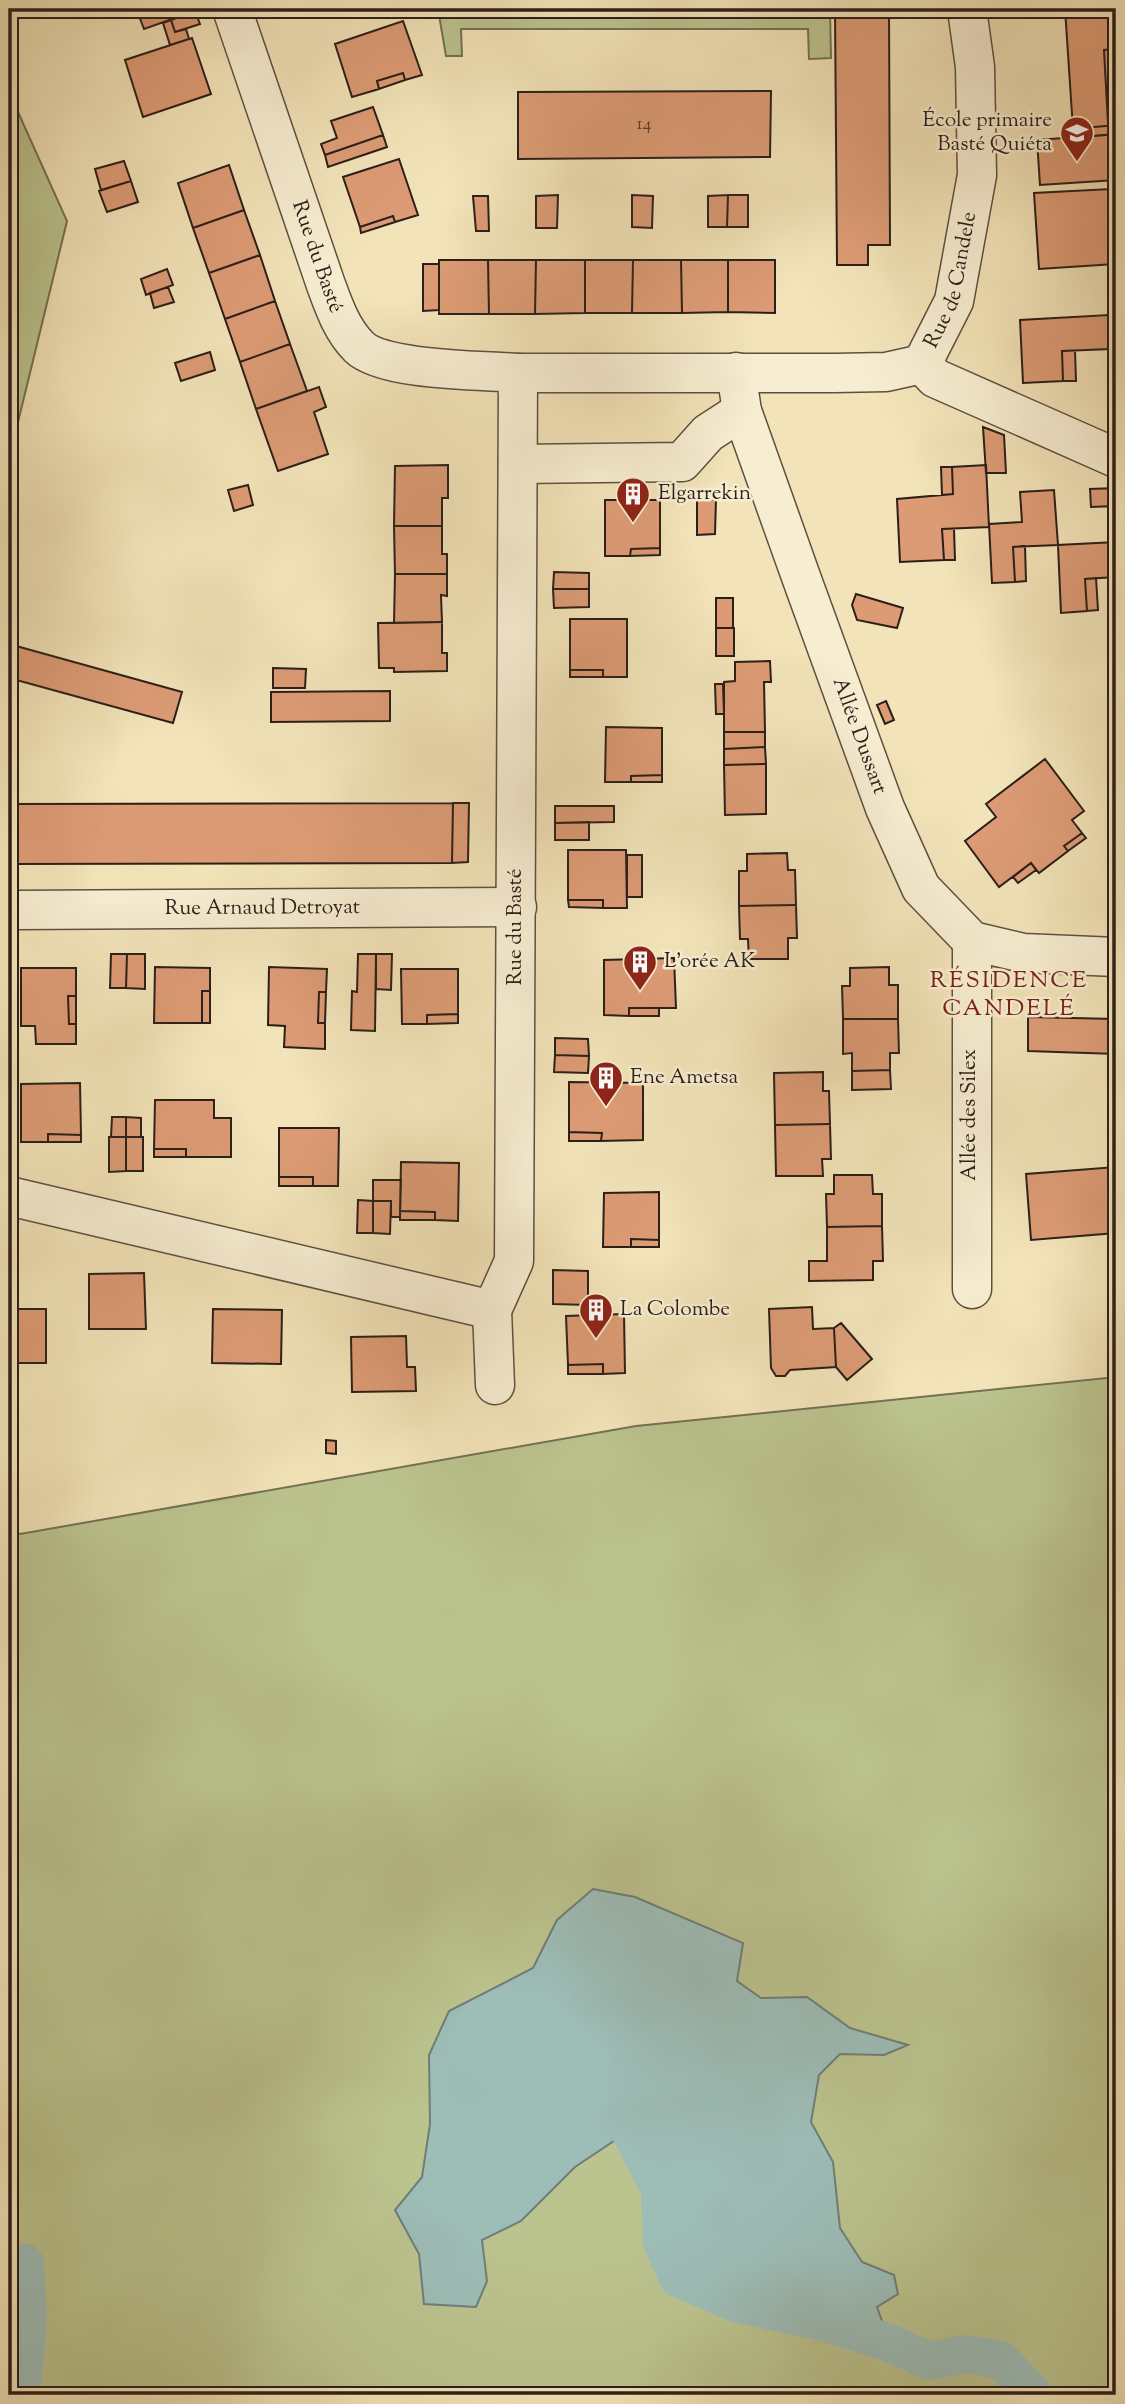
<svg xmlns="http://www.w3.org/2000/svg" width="1125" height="2404" font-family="'Sorts Mill Goudy',serif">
	<rect width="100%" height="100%" fill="#f2e3b8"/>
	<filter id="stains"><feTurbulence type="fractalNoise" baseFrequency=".00286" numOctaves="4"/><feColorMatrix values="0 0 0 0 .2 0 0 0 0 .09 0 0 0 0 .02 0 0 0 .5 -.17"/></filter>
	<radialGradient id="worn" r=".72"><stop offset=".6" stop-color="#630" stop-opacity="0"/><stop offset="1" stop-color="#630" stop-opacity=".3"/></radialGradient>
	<!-- green -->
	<path fill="#bbc38e" stroke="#747154" stroke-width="2" d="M438 9H830L831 58 809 59 808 29H461L462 56H446Z
		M9 92 67 221 9 459Z
		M1116 1377V2395H9V1530L20 1534 636 1426Z"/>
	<!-- water -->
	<path fill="#9dbdb7" stroke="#707e78" stroke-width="2" d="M593 1889 635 1897 743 1943 737 1981 761 1998 807 1997 850 2028 908 2045 884 2055 840 2054 819 2075 811 2122 833 2162 840 2228 862 2262 894 2275 898 2294 877 2307 890 2343 824 2322 738 2304 678 2278 662 2242 660 2189 629 2131 575 2167 521 2221 482 2240 487 2281 476 2307 424 2304 419 2254 395 2210 422 2177 430 2124 429 2055 449 2011 533 1968 557 1920Z"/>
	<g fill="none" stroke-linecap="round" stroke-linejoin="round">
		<!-- canal -->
		<path stroke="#9dbdb7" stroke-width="38" d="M629 2130 660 2189 662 2242 678 2278 738 2304 824 2322 890 2343 929 2361 966 2354 1001 2360 1034 2395
			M21 2395 28 2321 25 2263"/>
	</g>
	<!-- building -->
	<path fill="#dc9b75" stroke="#2c1f19" stroke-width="2" d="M137 9H161L139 16Z
		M161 9H195V11L144 29 139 16Z
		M835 9H889L890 245H868V265H837Z
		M1065 9H1116V49L1104 50 1108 123H1116V125L1073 129Z
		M195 11 200 24 175 32 171 20Z
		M171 20 175 32 186 29 189 39 170 45 163 23Z
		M403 21 422 75 405 80 403 73 377 81 379 89 352 97 335 44Z
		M192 38 211 94 143 117 125 60Z
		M1116 49V123H1108L1104 50Z
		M403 73 405 80 379 89 377 81Z
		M771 91 770 157 518 159V92Z
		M373 107 383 135 325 155 321 144 337 138 331 121Z
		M1116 125V134L1073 138V129Z
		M1116 134V180L1040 185 1037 140Z
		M383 135 387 147 328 167 325 155Z
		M399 159 418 215 395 222 393 216 360 227 343 177Z
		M124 161 131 181 101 190 95 169Z
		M229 165 244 210 193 228 178 183Z
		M131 181 138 202 107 212 99 191Z
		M1111 189 1115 264 1039 269 1034 193Z
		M558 195 557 228H536V196Z
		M632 195 653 196 652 228 632 227Z
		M728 195 727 227H708V196Z
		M728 195H748V227H727Z
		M473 196H488L489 231H476Z
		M244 210 260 255 209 273 193 228Z
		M393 216 395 222 361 233 360 227Z
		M260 255 275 301 225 319 209 273Z
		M439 260H488L489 314H439Z
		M488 260H536L535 314H489Z
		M536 260H585V313L535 314Z
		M585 260H633L632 313H585Z
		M633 260H681L682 313H632Z
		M681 260H728V312L682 313Z
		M728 260H775V313L728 312Z
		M423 264H439V310L423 311Z
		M167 269 173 285 146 295 141 279Z
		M168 287 174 302 154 308 150 293Z
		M275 301 290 344 240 362 225 319Z
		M1109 315 1111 349 1062 351 1063 381 1023 383 1020 320Z
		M1110 328H1116V391H1114Z
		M290 344 307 391 256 409 240 362Z
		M1062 351H1075L1076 381H1063Z
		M210 352 215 370 181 381 175 363Z
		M319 387 326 407 314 412 328 454 278 471 256 409Z
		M983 427 1004 435 1006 473H986Z
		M448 465V498H442V526H394L395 466Z
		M986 465 989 527 942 529 944 560 900 562 897 499 953 494 952 467Z
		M941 467H952L953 494 942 495Z
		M248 485 253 505 234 511 228 490Z
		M1116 488V506L1091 507 1090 489Z
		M1054 490 1058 545 1013 547 1015 582 992 583 989 524 1022 522 1020 492Z
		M716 499 715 534 697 535V500Z
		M605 500H660V548L631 549 630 556H605Z
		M394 526H442V554H447V574H395Z
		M942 529H954L955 560H944Z
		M1116 542V577L1085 579 1087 611 1061 613 1058 545Z
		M1025 546 1026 581 1015 582 1013 547Z
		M660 548V555L630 556 631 549Z
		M554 572 589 573V589H553Z
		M395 574H447V596L441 595 442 622 394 623Z
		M1096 578 1098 610 1087 611 1085 579Z
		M553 589H589V607L554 608Z
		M856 594 903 608 897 628 857 620 852 605Z
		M716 598H733V628H716Z
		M570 619H627V677H603V670H570Z
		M442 622V653H447V671L394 672V668H379L378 623Z
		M716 628H734V656H716Z
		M9 644 182 692 173 723 9 678Z
		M770 661 771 682H764L765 732H724V682L735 681V662Z
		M273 668 306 669 305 688H273Z
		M570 670H603V677H570Z
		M715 684H723L724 714H716Z
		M390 691V721L271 722V692Z
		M886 701 894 720 885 724 877 705Z
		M606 727 662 728V775L631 776V782H605Z
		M724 732H765V747L724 749Z
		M765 747 766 764 724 765V749Z
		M1045 759 1084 811 1072 820 1082 833 1064 846 1068 851 1039 873 1031 863 999 887 965 841 996 817 986 804Z
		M766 764V814L725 815 724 765Z
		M662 775V782H631V776Z
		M453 803H469L468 862 452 863Z
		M453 803 452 863 9 864V804Z
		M555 806H614V822L555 823Z
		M589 822V840H555V823Z
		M1082 833 1086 838 1068 851 1064 846Z
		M568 850H626L627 908H603V900H568Z
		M787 853 788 870H795L796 905 739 906V871H747V854Z
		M627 855H642V897H627Z
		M1031 863 1036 870 1018 883 1013 877Z
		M568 900H603V908L569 907Z
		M796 905 797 938H788V959H749L748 939H740L739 906Z
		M111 954H127L126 988H110Z
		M127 954H145V989L126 988Z
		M358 954H376L375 1031 351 1030 352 991 357 992Z
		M376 954H392L391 990 376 989Z
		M674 958 676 1008H629V1016L604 1015V960Z
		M155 967 210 968V991H202V1023H154Z
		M269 967 327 969 326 992H319L318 1023H325V1049L284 1047 285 1026 268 1025Z
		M889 967V985H898V1019H843L842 986H850V968Z
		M21 968H76V996H68L69 1024H76V1044H36L35 1026H21Z
		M401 969H458V1014L427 1015V1024H402Z
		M202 991H210V1023H202Z
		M319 992H326L325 1023H318Z
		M68 996H76V1024H69Z
		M629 1008H659V1016H629Z
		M458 1014V1023L427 1024V1015Z
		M1028 1017 1116 1019V1054L1028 1051Z
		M843 1019H898L899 1053H890V1070L852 1071V1053L843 1054Z
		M555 1038 588 1039 589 1056 555 1055Z
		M555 1055 589 1056 588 1073 554 1072Z
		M890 1070 891 1089 852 1090V1071Z
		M823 1072V1091H829L830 1124 775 1125 774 1073Z
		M569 1082 643 1083V1140L601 1141 602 1133 569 1132Z
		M80 1083 81 1135 48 1134V1142H21V1084Z
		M155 1100H214V1118H231V1157H186V1149H154Z
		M112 1117H126V1137H111Z
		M126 1117 141 1118V1137H126Z
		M830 1124 831 1159H822L823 1176H776L775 1125Z
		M279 1128H339L338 1186H313V1177H279Z
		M569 1132 602 1133 601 1141H569Z
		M48 1134 81 1135V1142H48Z
		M109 1137H126V1171L109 1172Z
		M126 1137H143V1171H126Z
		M154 1149H186V1157H154Z
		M401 1162 459 1163 458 1221 435 1220V1212L400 1211Z
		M1116 1167V1233L1031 1240 1026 1174Z
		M834 1175H872L873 1194H882V1226L827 1227 826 1194H834Z
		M279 1177H313V1186H279Z
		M373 1180H401L400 1217H391V1201H373Z
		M659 1192V1240L631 1239V1247H603L604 1193Z
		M358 1200 373 1201V1233H357Z
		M373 1201H391L390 1234 373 1233Z
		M400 1211 435 1212V1220H400Z
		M882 1226 883 1261H873V1280L809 1281V1261H827V1227Z
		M631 1239 659 1240V1247H631Z
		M553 1270 588 1271V1305L553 1304Z
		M144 1273 146 1329H89V1274Z
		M812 1307 813 1329 834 1328 836 1367 790 1370 785 1376H776L771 1368 769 1309Z
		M9 1309H46V1363H9Z
		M213 1309 282 1310 281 1364 212 1363Z
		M624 1314 625 1373 603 1374V1364L568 1365 566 1316Z
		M841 1323 872 1359 847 1380 836 1367 834 1328Z
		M406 1336 407 1367H415L416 1391 352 1392 351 1337Z
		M603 1364V1374H568V1365Z
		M326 1440 336 1441V1454L326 1453Z"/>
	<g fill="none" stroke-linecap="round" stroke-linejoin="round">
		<!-- street casing -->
		<g stroke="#5e5041" stroke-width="41">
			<g id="street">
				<path id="s1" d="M232 9 326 285C334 307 342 330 359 347 384 371 482 370 518 373L514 1261 492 1310 495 1385"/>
				<path d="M922 364 935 378 1116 458"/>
				<path id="s2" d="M736 372 742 411 800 574 885 808 921 888 972 941 1023 953 1116 957"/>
				<path id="s3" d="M518 373H835L886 372 922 364 954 301 977 175 975 67 967 9"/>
				<path d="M518 464 682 462 708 433 742 411"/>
				<path id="s4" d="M9 913 15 910 517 907"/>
				<path d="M972 941V1289"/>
				<path d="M9 1196 492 1310"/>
			</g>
		</g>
		<!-- street -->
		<use href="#street" stroke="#f7edd1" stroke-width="38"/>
	</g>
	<!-- icons -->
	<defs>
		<g id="school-pin" transform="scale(1.75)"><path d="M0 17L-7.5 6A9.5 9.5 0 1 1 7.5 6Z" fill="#8f2418" stroke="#f7edd1"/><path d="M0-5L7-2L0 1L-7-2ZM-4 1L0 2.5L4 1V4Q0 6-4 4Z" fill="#fff"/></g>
		<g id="building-pin" transform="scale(1.75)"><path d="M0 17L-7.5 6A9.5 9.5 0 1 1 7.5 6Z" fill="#8f2418" stroke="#f7edd1"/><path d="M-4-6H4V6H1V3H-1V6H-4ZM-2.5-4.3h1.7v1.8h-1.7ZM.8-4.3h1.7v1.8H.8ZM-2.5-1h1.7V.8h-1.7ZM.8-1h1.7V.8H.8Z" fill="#fff"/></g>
	</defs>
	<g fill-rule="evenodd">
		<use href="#school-pin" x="1077" y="133"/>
		<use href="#building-pin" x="633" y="494"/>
		<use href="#building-pin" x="640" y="962"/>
		<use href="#building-pin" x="606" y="1078"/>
		<use href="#building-pin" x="596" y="1310"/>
	</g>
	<g text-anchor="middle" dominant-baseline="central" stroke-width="5" stroke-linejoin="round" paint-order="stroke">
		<!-- number labels -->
		<g font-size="18" fill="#583e30">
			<text x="644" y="125">14</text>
		</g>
		<!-- poi labels -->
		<g font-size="21" fill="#2c1f19" stroke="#f7edd1" text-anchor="start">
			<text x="1052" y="121" text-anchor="end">École primaire<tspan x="1052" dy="24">Basté Quiéta</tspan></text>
			<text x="658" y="494">Elgarrekin</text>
			<text x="664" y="962">L'orée AK</text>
			<text x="630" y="1078">Ene Ametsa</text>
			<text x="620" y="1310">La Colombe</text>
		</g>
		<!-- street labels -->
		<g font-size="21" fill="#2c1f19" stroke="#f7edd1">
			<text stroke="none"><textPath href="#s1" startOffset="262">Rue du Basté</textPath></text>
			<text stroke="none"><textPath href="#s3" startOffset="495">Rue de Candele</textPath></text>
			<text stroke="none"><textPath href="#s2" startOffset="385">Allée Dussart</textPath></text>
			<text stroke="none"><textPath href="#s4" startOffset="254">Rue Arnaud Detroyat</textPath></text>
			<text transform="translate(516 927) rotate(-90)">Rue du Basté</text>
			<text transform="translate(970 1115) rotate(-90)">Allée des Silex</text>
		</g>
		<!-- quarter labels -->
		<g font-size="24" letter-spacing="2" fill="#7a1f14" stroke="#f7edd1">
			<text x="1009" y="981">RÉSIDENCE<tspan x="1009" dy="28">CANDELÉ</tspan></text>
		</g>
	</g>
	<!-- margin -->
	<rect width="1125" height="2404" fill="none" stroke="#f2e3b8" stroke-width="35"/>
	<rect x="10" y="10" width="1104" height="2383" fill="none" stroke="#2c1f19" stroke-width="3.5"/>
	<rect x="18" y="18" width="1090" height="2369" fill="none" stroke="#2c1f19" stroke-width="2"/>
	<rect width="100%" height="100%" filter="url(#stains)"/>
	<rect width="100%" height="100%" fill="url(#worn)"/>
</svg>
